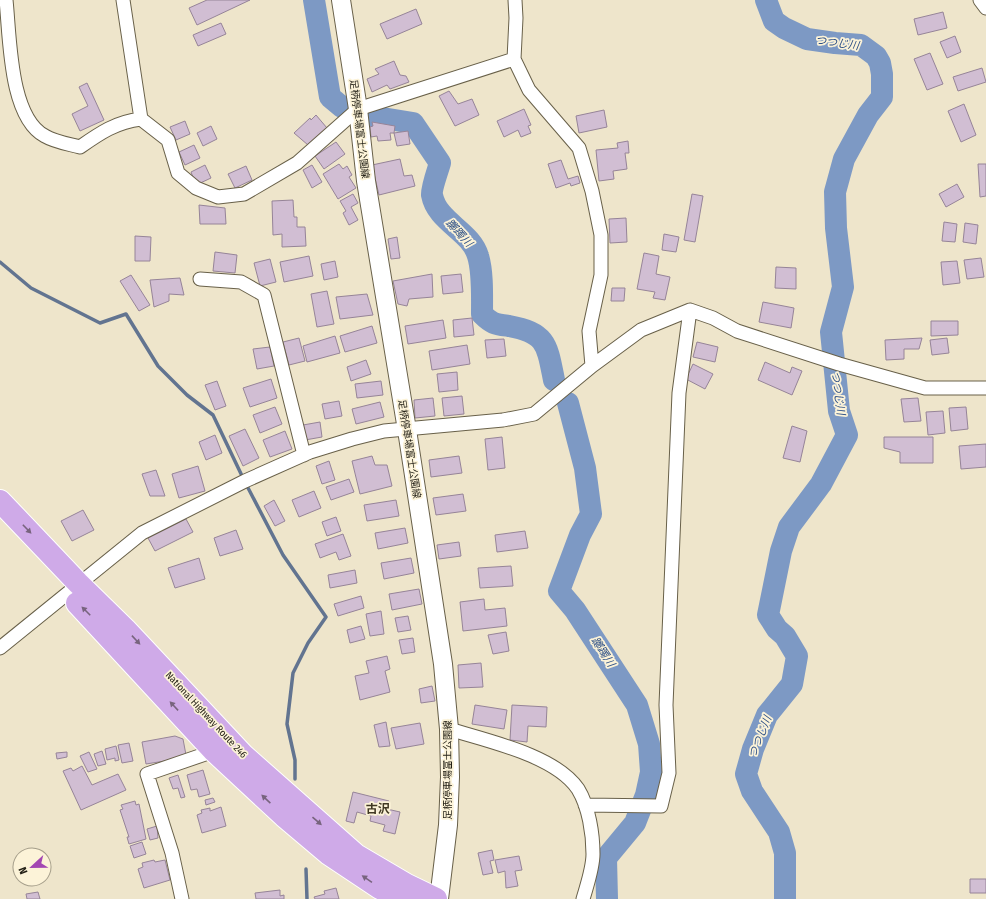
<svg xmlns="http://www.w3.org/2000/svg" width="986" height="899" font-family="'Fira Sans Condensed','Noto Sans JP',sans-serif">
	<rect width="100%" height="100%" fill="#eee5cb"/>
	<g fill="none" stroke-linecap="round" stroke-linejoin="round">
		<!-- stream -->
		<path stroke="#627490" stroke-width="3.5" d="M0 262 31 288 100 323 126 314 158 366 187 395 213 415 243 478
			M246 484 283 555 326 617 308 643 293 673 287 724 295 760V779
			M306 869 307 899"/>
		<!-- river -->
		<path stroke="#7d99c4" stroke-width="22" d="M314 0 330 97 342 107
			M766 0 774 21 784 28 807 39 835 43 861 45 876 56 880 63 882 74V97L868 115 844 159 835 192 836 228 843 287 831 332 839 411 847 435 821 484 789 527 781 551 768 615 777 629 785 636 797 656 792 684 767 715 753 749 746 774 752 791 779 832 785 853V899
			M370 116 413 123 440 163C438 170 431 189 432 195 437 222 471 231 478 256 483 272 482 297 482 314 492 324 495 324 509 326 547 333 547 345 554 380
			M568 403 585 468 591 514 580 535 559 591 575 610 637 705 649 744 651 772 646 795 635 823 606 858 607 899"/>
	</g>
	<!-- building -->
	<path fill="#d1bed3" stroke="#968498" d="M207 0H250L197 25 189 8Z
		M416 9 422 24 387 39 380 24Z
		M943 12 947 28 918 35 914 19Z
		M221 23 226 34 198 46 193 35Z
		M955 36 961 52 947 58 940 42Z
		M930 53 943 84 927 90 914 59Z
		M394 61 400 75 406 76 409 82 390 89 387 85 372 92 367 79 379 74 375 69Z
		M982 68 986 82 958 91 953 77Z
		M87 83 104 120 80 131 72 114 88 106 79 87Z
		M449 91 458 104 472 99 479 115 455 126 439 96Z
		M964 104 976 135 961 142 948 111Z
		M524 109 531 125 528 126 531 133 521 137 518 130 504 137 497 121Z
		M604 110 607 127 579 133 576 116Z
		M316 115 327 128 308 145 294 133 310 118 311 120Z
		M185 121 190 134 176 140 170 127Z
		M372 122 395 126 394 133H390L391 140 378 141 377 136 371 137 370 127 373 126Z
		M211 126 217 139 203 146 197 133Z
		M408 131 410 144 397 146 394 133Z
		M628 141 629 153H625L627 169 613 171 614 179 599 181 596 150 618 148 617 143Z
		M336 142 345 154 324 169 315 156Z
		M194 145 200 158 185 165 179 152Z
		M400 159 404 176 412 175 415 186 379 195 372 165Z
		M561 160 568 179 578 176 580 183 571 186 570 183 556 188 548 164Z
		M339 164 343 169 347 166 352 175 349 177 356 188 338 199 323 174Z
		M978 164H986V196L980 197Z
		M205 165 211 178 196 185 191 172Z
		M312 165 322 182 312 188 303 170Z
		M246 166 252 180 235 188 228 174Z
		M957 184 964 197 946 207 939 194Z
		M353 194 358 203 351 207 358 220 349 225 343 213 346 211 340 201Z
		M692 194 703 196 695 242 684 240Z
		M293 200 294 217H297V227H305L306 246 282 247V234L273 235 272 201Z
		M199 205 225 208 226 224H200Z
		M626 218 627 242 610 243 609 219Z
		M944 222 957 224 955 242 942 241Z
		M965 223 978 225 976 244 963 242Z
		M664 234 679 237 676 252 662 250Z
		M135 236 151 237 150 261H135Z
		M397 237 400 258 391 259 388 239Z
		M215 252 237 255 235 273 213 271Z
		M644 253 659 256 656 274 670 277 665 300 653 298 655 292 637 289Z
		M309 256 313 276 284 282 280 262Z
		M981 258 984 277 967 279 964 260Z
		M270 259 276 282 260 286 254 263Z
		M335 261 338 277 324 280 321 264Z
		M957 261 960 283 943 285 941 262Z
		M776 267 796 268V289L775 288Z
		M432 274 433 297 409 299 407 306 398 304 393 281Z
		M461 274 463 292 443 294 441 276Z
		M131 275 150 305 139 311 120 281Z
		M180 278 184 295 169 294V301L154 307 150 280Z
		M612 288H625L624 301H611Z
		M327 291 334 324 317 327 311 294Z
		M367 294 373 315 340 319 336 297Z
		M763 302 794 308 791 328 759 322Z
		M472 318 474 335 454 337 453 320Z
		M443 320 446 338 408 344 405 326Z
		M931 321H958V335L931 336Z
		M372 326 377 343 345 352 340 336Z
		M335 336 340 353 307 362 303 346Z
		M299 338 305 361 289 365 283 342Z
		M922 338 919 349H904V359L886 360 885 340Z
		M947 338 949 353 932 355 930 340Z
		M504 339 506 356 487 358 485 340Z
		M697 342 718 347 715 362 693 357Z
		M467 345 470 364 432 370 429 351Z
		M270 347 274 366 257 369 253 349Z
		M366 360 371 374 351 381 347 367Z
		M765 362 790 373 792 367 802 371 792 395 758 380Z
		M693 364 713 374 705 389 686 379Z
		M457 372 458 390 439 392 437 374Z
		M271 379 277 398 250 407 243 388Z
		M217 381 226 406 215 410 205 385Z
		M381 381 383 395 357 398 355 384Z
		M462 396 464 414 444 416 442 398Z
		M433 398 435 416 415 418 414 400Z
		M918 398 921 421 904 422 901 399Z
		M339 401 342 416 325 419 322 404Z
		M380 402 384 417 356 424 352 409Z
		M275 407 282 424 260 433 253 415Z
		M966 407 968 429 951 431 949 408Z
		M943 411 945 433 928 435 926 412Z
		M320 422 322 437 305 440 303 425Z
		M792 426 807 431 800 462 783 458Z
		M245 429 259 458 243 466 229 436Z
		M285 431 292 449 270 457 263 440Z
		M215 435 222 453 206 460 199 442Z
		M502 437 505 468 488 470 485 439Z
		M884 437H933V463H900V452L884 448Z
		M986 444V467L961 469 959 446Z
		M372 456 375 465H387L392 486 360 494 352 461Z
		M459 456 462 473 431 477 429 460Z
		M329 461 335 480 322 484 316 466Z
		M198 466 205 491 179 498 172 474Z
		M156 470 165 496H150L142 474Z
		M349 479 354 492 331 500 326 487Z
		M314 491 321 508 299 517 292 500Z
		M463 494 466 511 436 515 433 498Z
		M274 500 285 521 275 526 264 506Z
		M396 500 399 516 367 521 364 505Z
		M83 510 94 530 72 541 61 521Z
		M336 517 341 531 327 536 322 522Z
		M186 519 193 532 155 551 148 538Z
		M405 528 408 543 378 549 375 533Z
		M236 530 243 549 220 556 214 538Z
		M525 531 528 548 497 552 495 535Z
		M343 534 351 556 339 560 336 552 320 558 315 544Z
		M459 542 461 556 439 559 437 545Z
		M199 558 205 579 175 588 168 568Z
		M411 558 414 573 384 579 381 563Z
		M511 566 513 586 480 588 478 568Z
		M355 570 357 583 330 588 328 575Z
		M419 589 422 604 392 610 389 594Z
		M361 596 364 608 338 616 334 604Z
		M484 599 485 610 505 608 507 626 463 631 460 602Z
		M381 611 384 634 370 636 366 614Z
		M408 616 411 630 398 632 395 618Z
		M361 626 365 639 350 643 347 630Z
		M506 632 509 651 493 654 488 635Z
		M413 638 415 652 402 654 399 640Z
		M387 656 390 669 385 671 390 692 360 700 355 676 369 673 366 661Z
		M481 663 483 687 459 688 458 665Z
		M432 686 435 701 421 703 419 689Z
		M475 705 507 710 504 729 472 724Z
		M512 705 547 707 546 727 528 726 527 742 510 740Z
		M386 722 390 746 379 747 374 725Z
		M420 723 424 744 396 749 391 728Z
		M175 736 183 739 186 755 177 759 146 764 142 742Z
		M129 743 133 761 122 763 118 745Z
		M116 746 119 760 115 761V758L107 760 105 749Z
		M102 751 106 764 98 766 94 754Z
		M67 752V757L57 759 56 753Z
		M89 752 97 769 88 772 80 756Z
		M82 766 92 785 118 774 126 790 81 810 63 771 71 768 73 771Z
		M203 770 210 794 199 797 197 789 191 790 187 775Z
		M178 775 185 797 181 798 178 788 173 789 169 778Z
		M353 792 389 801 387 809 400 812 395 834 383 831 385 825 370 821 371 816 357 812 354 823 346 821Z
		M213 798 215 802 206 805 205 800Z
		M135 801 136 805 139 804 146 839 129 844 127 837H129L120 810 123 809 121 805Z
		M221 807 226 826 202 833 197 815 202 813 201 810 210 808V811Z
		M157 826 158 838 150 840 147 829Z
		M142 842 146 854 134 858 130 846Z
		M492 850 494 860 490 861 493 873 483 875 478 853Z
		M519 856 522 870 515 871 518 886 506 888 505 871 498 873 495 860Z
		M154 860 155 862 165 860 170 880 144 888 138 869 143 867 142 863Z
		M970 879H986V893H970Z
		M336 888 339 899H315L314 897 325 894 324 891Z
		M280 890V896L284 895V899H256L255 893Z
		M38 892 40 899H27L26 894Z"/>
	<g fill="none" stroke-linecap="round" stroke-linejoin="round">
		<!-- minor casing -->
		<g stroke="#686049" stroke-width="15">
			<path id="minor" d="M6 0C10 36 9 117 45 136 55 142 69 144 80 147 100 133 116 122 141 119L168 140 178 173 196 188 218 197 244 194 297 163 358 109 514 59
				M123 0 141 119
				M515 0 516 18 514 59 529 90 579 148 592 191 601 235V275L589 331 592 366
				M980 0 986 8
				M200 279 241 282 264 295 304 455
				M0 648 142 533 245 481 310 452 352 439 384 431 503 420 534 414 592 366 641 330 690 310 713 318 737 331 839 364 925 388H986
				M449 729C487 741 555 755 578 789 589 807 593 834 593 854 593 868 587 885 583 899
				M585 805 661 806 669 773 666 705 679 393 690 310
				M182 899 172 853 147 774 214 751"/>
		</g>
		<!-- secondary casing -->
		<g stroke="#686049" stroke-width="20">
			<path id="secondary" d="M341 0 358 109 366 181 407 430 443 664 449 729 450 777 448 825 439 899"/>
		</g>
		<!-- trunk casing -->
		<g stroke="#fff" stroke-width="24">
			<path id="trunk" d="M0 501 78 583 125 629 243 755 356 855 407 885 436 899
				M77 603 214 751 284 816 329 854 380 888 401 899"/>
		</g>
		<!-- minor -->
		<use href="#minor" stroke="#fff" stroke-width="13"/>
		<!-- secondary -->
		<use href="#secondary" stroke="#fff" stroke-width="18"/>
		<!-- trunk -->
		<use href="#trunk" stroke="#cfaae8" stroke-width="22"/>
	</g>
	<!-- one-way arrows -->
	<defs><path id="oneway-solid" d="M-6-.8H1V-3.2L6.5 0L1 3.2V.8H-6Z"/></defs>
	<g fill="#78647e">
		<use href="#oneway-solid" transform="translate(27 529) rotate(46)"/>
		<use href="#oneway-solid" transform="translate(86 611) rotate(-135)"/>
		<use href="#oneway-solid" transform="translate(136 640) rotate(47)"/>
		<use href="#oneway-solid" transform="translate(174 706) rotate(-133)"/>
		<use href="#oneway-solid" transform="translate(266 799) rotate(-137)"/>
		<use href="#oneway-solid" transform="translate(317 821) rotate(41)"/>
		<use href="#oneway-solid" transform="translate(367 879) rotate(-146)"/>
	</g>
	<g text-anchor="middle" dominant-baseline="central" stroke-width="3.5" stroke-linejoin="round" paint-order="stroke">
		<!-- street labels -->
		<g font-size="10" fill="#221f15" stroke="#fcf3d8">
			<text transform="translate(359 129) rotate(83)">足柄停車場富士公園線</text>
			<text transform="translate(409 449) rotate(81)">足柄停車場富士公園線</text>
			<text transform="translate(206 715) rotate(47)">National Highway Route 246</text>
			<text transform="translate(448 770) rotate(-90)">足柄停車場富士公園線</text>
		</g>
		<!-- water labels -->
		<g font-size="11" font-style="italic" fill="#2b4e85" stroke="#fcf3d8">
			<text transform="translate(837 43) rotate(8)">つつじ川</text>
			<text transform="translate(459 233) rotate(47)">躑躅川</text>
			<text transform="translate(838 393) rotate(82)">つつじ川</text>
			<text transform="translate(603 652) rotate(57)">躑躅川</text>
			<text transform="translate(760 737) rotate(-68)">つつじ川</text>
		</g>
		<!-- quarter labels -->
		<g font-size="12" font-weight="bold" fill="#403823" stroke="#fcf3d8">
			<text x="378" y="809">古沢</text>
		</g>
	</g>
	<!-- north arrow -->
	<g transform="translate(32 867) rotate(248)"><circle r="19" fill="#fcf3d8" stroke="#a59e8a"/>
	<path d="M0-3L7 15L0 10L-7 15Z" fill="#a347b2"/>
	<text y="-6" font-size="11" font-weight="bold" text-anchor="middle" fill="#221f15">N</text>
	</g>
</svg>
